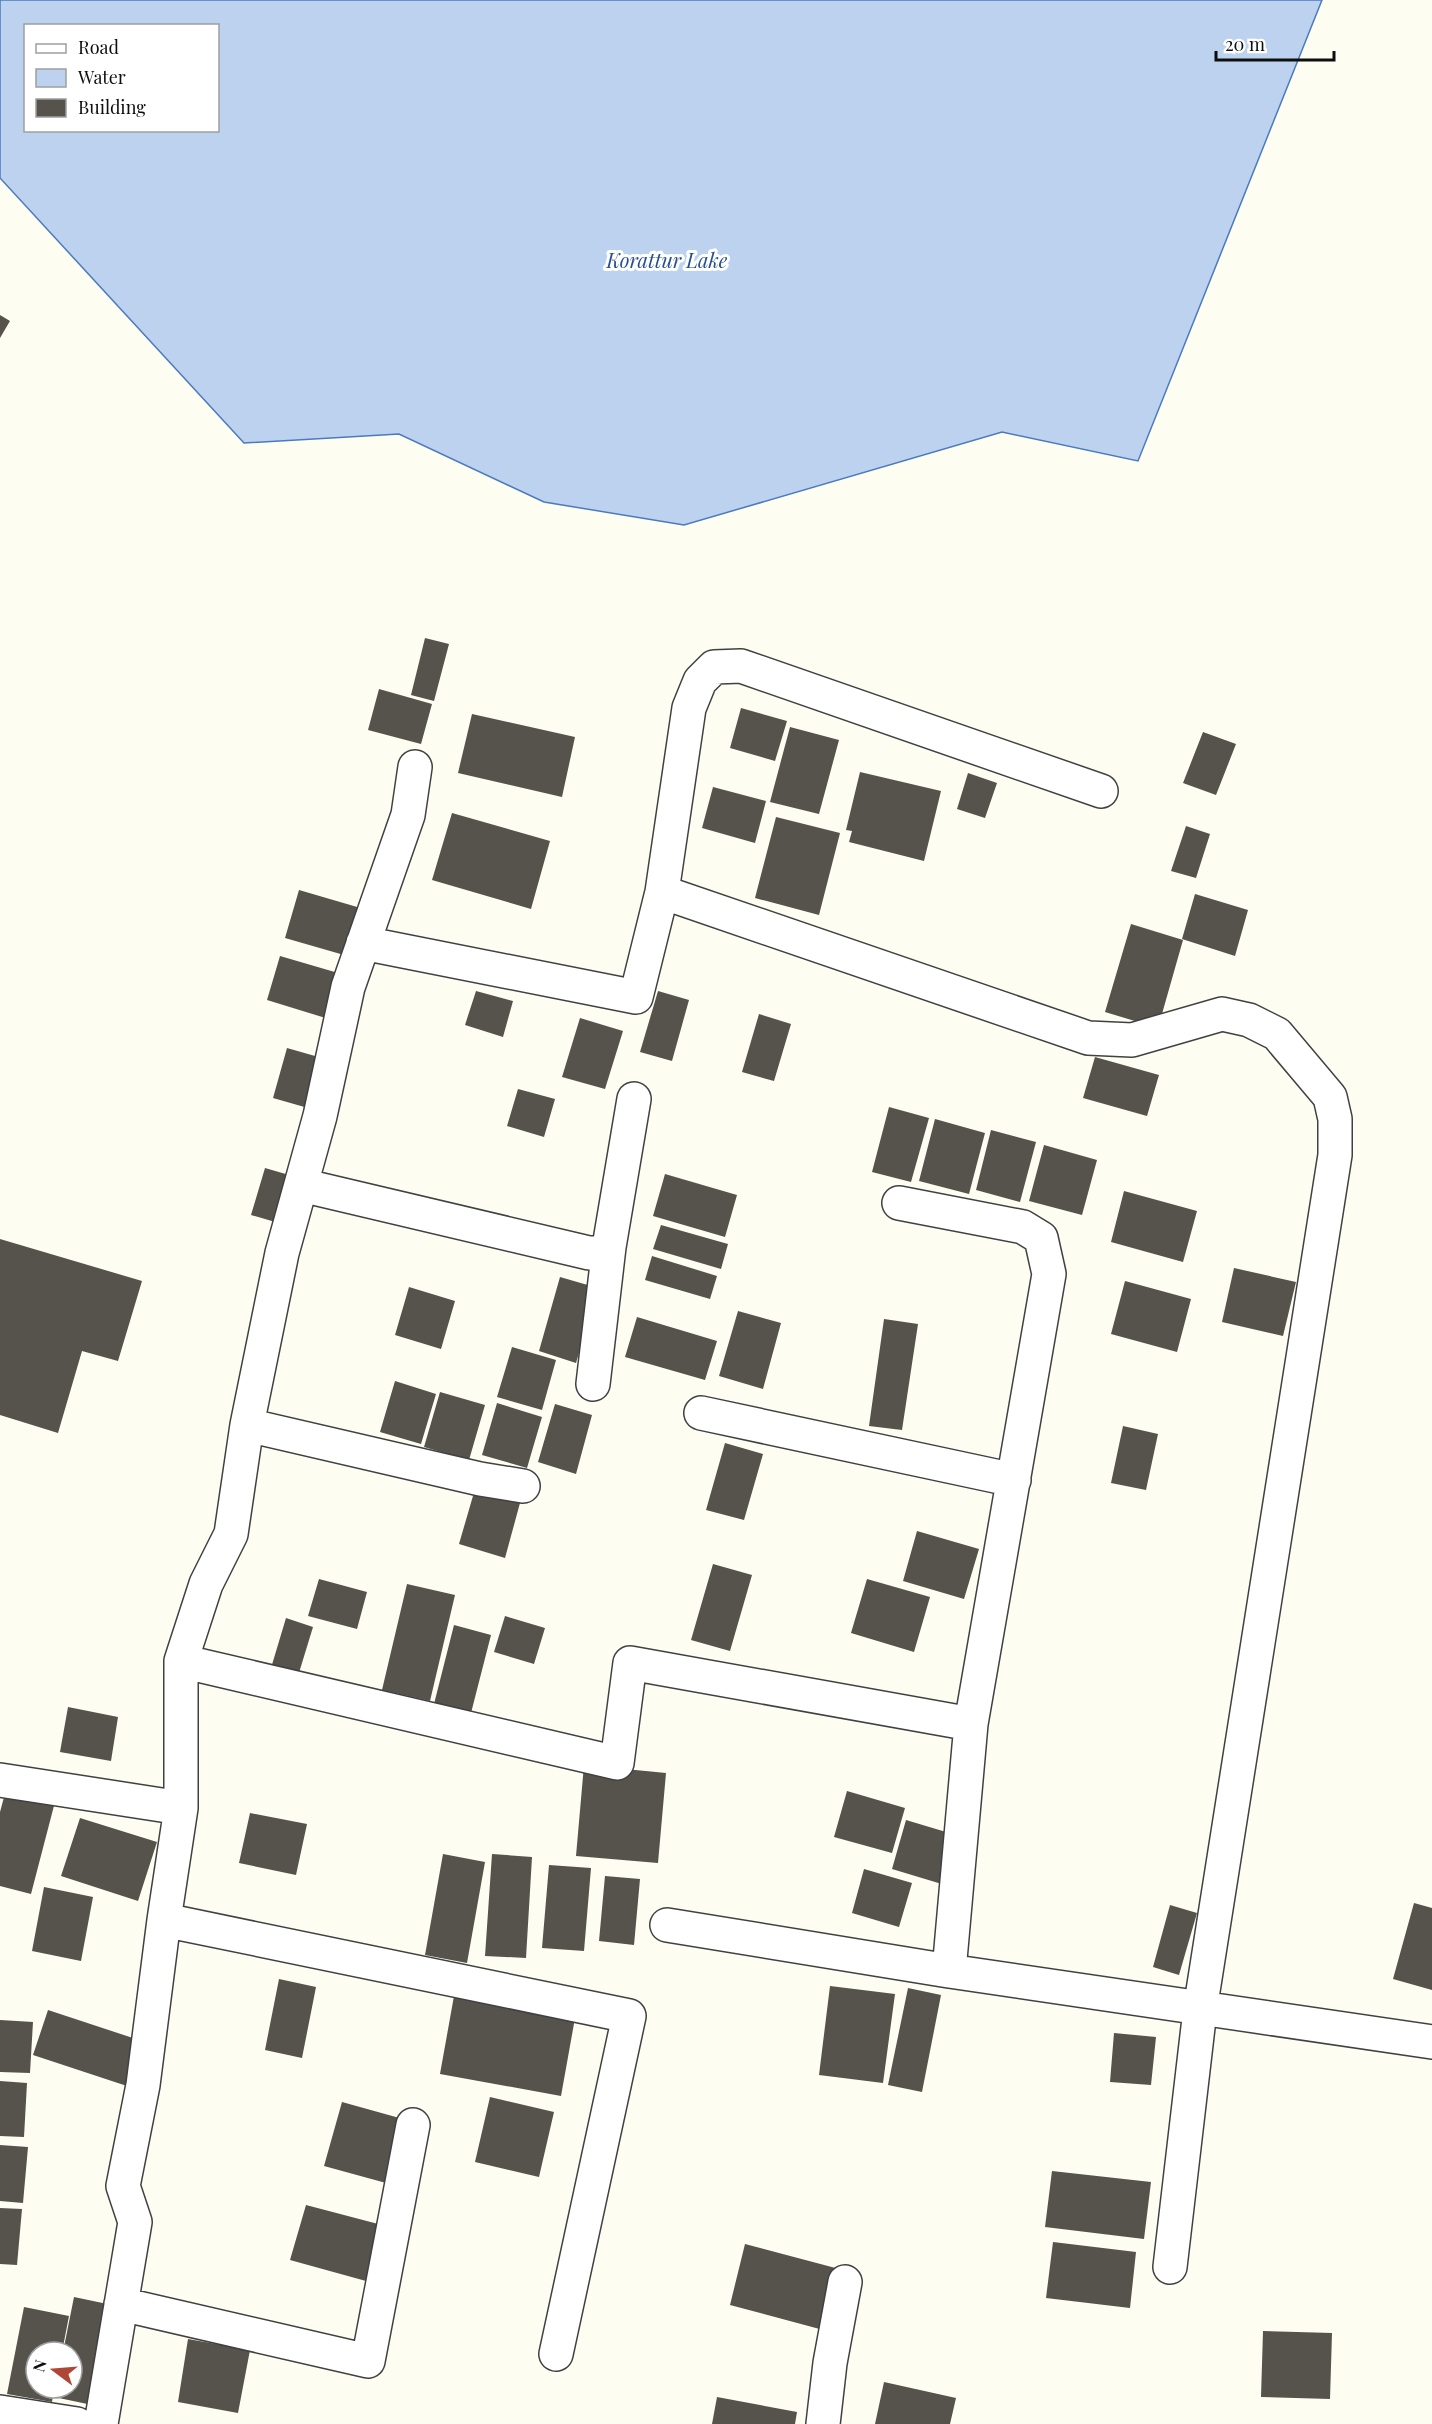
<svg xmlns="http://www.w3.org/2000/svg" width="1432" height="2424" font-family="'Playfair Display',serif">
	<rect width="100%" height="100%" fill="#fdfdf1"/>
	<!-- water -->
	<path fill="#bcd2ef" stroke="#4b7abe" stroke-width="1.5" fill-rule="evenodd" d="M0 0H1322L1138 461 1002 432 684 525 544 502 399 434 244 443 0 178ZM26 26H218V130H26Z"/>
	<!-- building -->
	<path fill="#56524c" d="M0 315 10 321 0 338Z
		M425 638 449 644 434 701 411 695Z
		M379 689 432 704 421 744 368 730Z
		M741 708 787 721 775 761 730 748Z
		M472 714 575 737 562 797 458 773Z
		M790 727 839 740 819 814 770 802Z
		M1203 732 1236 744 1216 795 1183 783Z
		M860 772 941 791 924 861 849 842 852 831 846 830Z
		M968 773 997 783 985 818 957 809Z
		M713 787 766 801 755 843 702 828Z
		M452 813 550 841 531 909 432 880Z
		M776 817 840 833 819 915 755 898Z
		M1186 826 1210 834 1196 878 1171 871Z
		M299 890 364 909 351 957 285 938Z
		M1195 894 1248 910 1235 956 1182 939Z
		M1131 924 1183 940 1158 1028 1105 1012Z
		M280 956 345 975 332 1020 267 1000Z
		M476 991 513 1001 503 1037 465 1025Z
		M658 991 689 1000 672 1061 640 1052Z
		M759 1014 791 1024 774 1081 742 1072Z
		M580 1018 623 1031 605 1089 562 1077Z
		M287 1048 322 1058 308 1108 273 1098Z
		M1095 1057 1159 1075 1147 1116 1083 1098Z
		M518 1089 555 1099 544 1137 507 1126Z
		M889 1107 929 1118 911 1182 872 1172Z
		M935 1119 985 1133 969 1194 919 1181Z
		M991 1130 1036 1142 1020 1202 976 1190Z
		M1044 1145 1097 1160 1082 1215 1029 1201Z
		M265 1168 296 1177 282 1224 251 1215Z
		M665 1174 737 1195 725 1237 653 1216Z
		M1124 1191 1197 1211 1183 1262 1111 1242Z
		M661 1225 728 1244 721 1269 653 1249Z
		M0 1239 142 1281 118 1361 82 1351 58 1433 0 1415Z
		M652 1256 717 1276 710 1299 645 1280Z
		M1234 1268 1296 1282 1283 1336 1222 1322Z
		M560 1277 598 1288 576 1363 539 1351Z
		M1125 1281 1191 1299 1177 1352 1111 1334Z
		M409 1287 455 1301 441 1349 395 1335Z
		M738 1311 781 1323 763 1389 719 1376Z
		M637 1317 717 1341 705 1380 625 1357Z
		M884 1319 918 1324 902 1430 869 1426Z
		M512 1347 556 1360 542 1410 497 1397Z
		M395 1381 436 1394 421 1444 380 1432Z
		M440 1392 485 1405 469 1460 424 1447Z
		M497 1403 542 1417 527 1468 482 1455Z
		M555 1404 592 1415 576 1474 538 1462Z
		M1123 1426 1158 1434 1146 1490 1111 1483Z
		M725 1443 763 1454 744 1520 706 1510Z
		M475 1489 520 1503 505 1558 459 1544Z
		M917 1531 979 1549 964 1599 903 1581Z
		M713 1564 752 1575 730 1651 691 1640Z
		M319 1579 367 1592 357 1629 308 1616Z
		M867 1579 930 1597 914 1652 851 1633Z
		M407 1584 455 1595 430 1701 382 1690Z
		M505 1616 545 1628 534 1664 494 1652Z
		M286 1618 313 1627 298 1676 271 1668Z
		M454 1625 491 1635 471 1713 434 1704Z
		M68 1707 118 1717 111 1761 60 1752Z
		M584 1765 666 1773 658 1863 576 1856Z
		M7 1786 56 1798 31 1894 0 1886V1812Z
		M847 1791 905 1808 892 1853 834 1837Z
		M250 1813 307 1824 296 1875 239 1863Z
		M80 1818 157 1842 138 1901 61 1876Z
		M906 1820 946 1832 945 1885 892 1869Z
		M443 1854 485 1862 467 1963 425 1955Z
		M492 1854 532 1857 526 1958 485 1956Z
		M549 1865 591 1868 584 1951 542 1948Z
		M864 1869 912 1883 899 1927 852 1913Z
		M605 1876 640 1879 634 1945 599 1941Z
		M44 1887 93 1897 81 1961 32 1951Z
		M1414 1903 1432 1908V1990L1393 1979Z
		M1170 1905 1197 1913 1179 1975 1153 1967Z
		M279 1979 316 1987 302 2058 265 2050Z
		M830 1986 895 1994 883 2083 819 2075Z
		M908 1988 941 1995 922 2092 888 2085Z
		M454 1996 575 2018 561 2096 440 2074Z
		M48 2010 145 2042 130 2087 33 2055Z
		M0 2020 33 2022 30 2073 0 2072Z
		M1114 2033 1156 2037 1151 2085 1110 2082Z
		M0 2081 27 2083 24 2137 0 2136Z
		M490 2097 554 2112 539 2177 475 2162Z
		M342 2102 403 2119 386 2183 324 2166Z
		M0 2145 28 2147 23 2203 0 2201Z
		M1052 2171 1151 2182 1144 2239 1045 2227Z
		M306 2205 382 2225 366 2281 290 2260Z
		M0 2208 22 2209 17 2265 0 2264Z
		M1053 2242 1136 2252 1130 2308 1046 2298Z
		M745 2244 843 2270 827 2331 730 2305Z
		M74 2297 117 2306 97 2406 54 2397 56 2388H72V2352H63Z
		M24 2307 69 2316 62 2352H36V2388H54L52 2402 7 2394Z
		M1263 2331 1332 2333 1330 2399 1261 2397Z
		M188 2339 250 2350 238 2413 178 2402Z
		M884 2382 956 2398 950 2424H875Z
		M717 2397 797 2412 795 2424H712Z"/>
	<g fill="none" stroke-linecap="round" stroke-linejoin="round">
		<!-- minor casing -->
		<g stroke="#414141" stroke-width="36">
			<path id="minor" d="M662 892 689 708 700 681 714 667 741 666 1101 791
				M363 943 636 997 662 892 1088 1038 1132 1040 1222 1014 1249 1020 1277 1034 1330 1097 1335 1119V1155L1200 2010 1170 2267
				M301 1185 589 1253H603L609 1247 634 1099
				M899 1203 1023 1227 1041 1238 1049 1274 971 1724
				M593 1384 609 1247
				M701 1413 1014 1480
				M247 1425 480 1479 523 1486
				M181 1661 617 1763 630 1663 971 1724 949 1971 1432 2042
				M0 1780 181 1808
				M164 1920 629 2016 556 2354
				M667 1925 949 1971
				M121 2304 368 2361 413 2125
				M0 2412 77 2424
				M101 2424 135 2222 123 2186 143 2085 164 1920 181 1808V1661L206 1584 231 1534 247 1425 282 1253 320 1116 348 987 408 815 415 767
				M823 2424 830 2363 845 2282"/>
		</g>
		<!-- minor -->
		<use href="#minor" stroke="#fff" stroke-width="33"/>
	</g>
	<g text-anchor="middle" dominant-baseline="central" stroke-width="6" stroke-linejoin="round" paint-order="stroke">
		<!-- water labels -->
		<g font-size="20" font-style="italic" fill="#264e92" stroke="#fff">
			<text x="667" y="259">Korattur Lake</text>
		</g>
	</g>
	<!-- legend -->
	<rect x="24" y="24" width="195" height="108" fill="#ffffff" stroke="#9f9f9f" stroke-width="1.5"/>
	<rect x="36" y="44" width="30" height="9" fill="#ffffff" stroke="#9f9f9f" stroke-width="1.5"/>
	<text x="78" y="54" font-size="18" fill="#0e0e0e">Road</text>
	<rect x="36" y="69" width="30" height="18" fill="#bcd2ef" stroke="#9f9f9f" stroke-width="1.5"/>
	<text x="78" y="84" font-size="18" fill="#0e0e0e">Water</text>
	<rect x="36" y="99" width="30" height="18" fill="#56524c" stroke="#9f9f9f" stroke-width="1.5"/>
	<text x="78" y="114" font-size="18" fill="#0e0e0e">Building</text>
	<!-- north arrow -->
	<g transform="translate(54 2370) rotate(286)"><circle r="28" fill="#ffffff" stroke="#9f9f9f" stroke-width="1.5"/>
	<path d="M0-4.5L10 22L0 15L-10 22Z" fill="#af4736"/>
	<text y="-9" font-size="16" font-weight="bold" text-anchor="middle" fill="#0e0e0e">N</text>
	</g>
	<!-- scale -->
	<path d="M1216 51v9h118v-9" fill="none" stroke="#0e0e0e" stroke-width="3"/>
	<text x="1225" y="51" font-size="18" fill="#0e0e0e" stroke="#ffffff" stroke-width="4.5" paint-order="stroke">20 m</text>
</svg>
